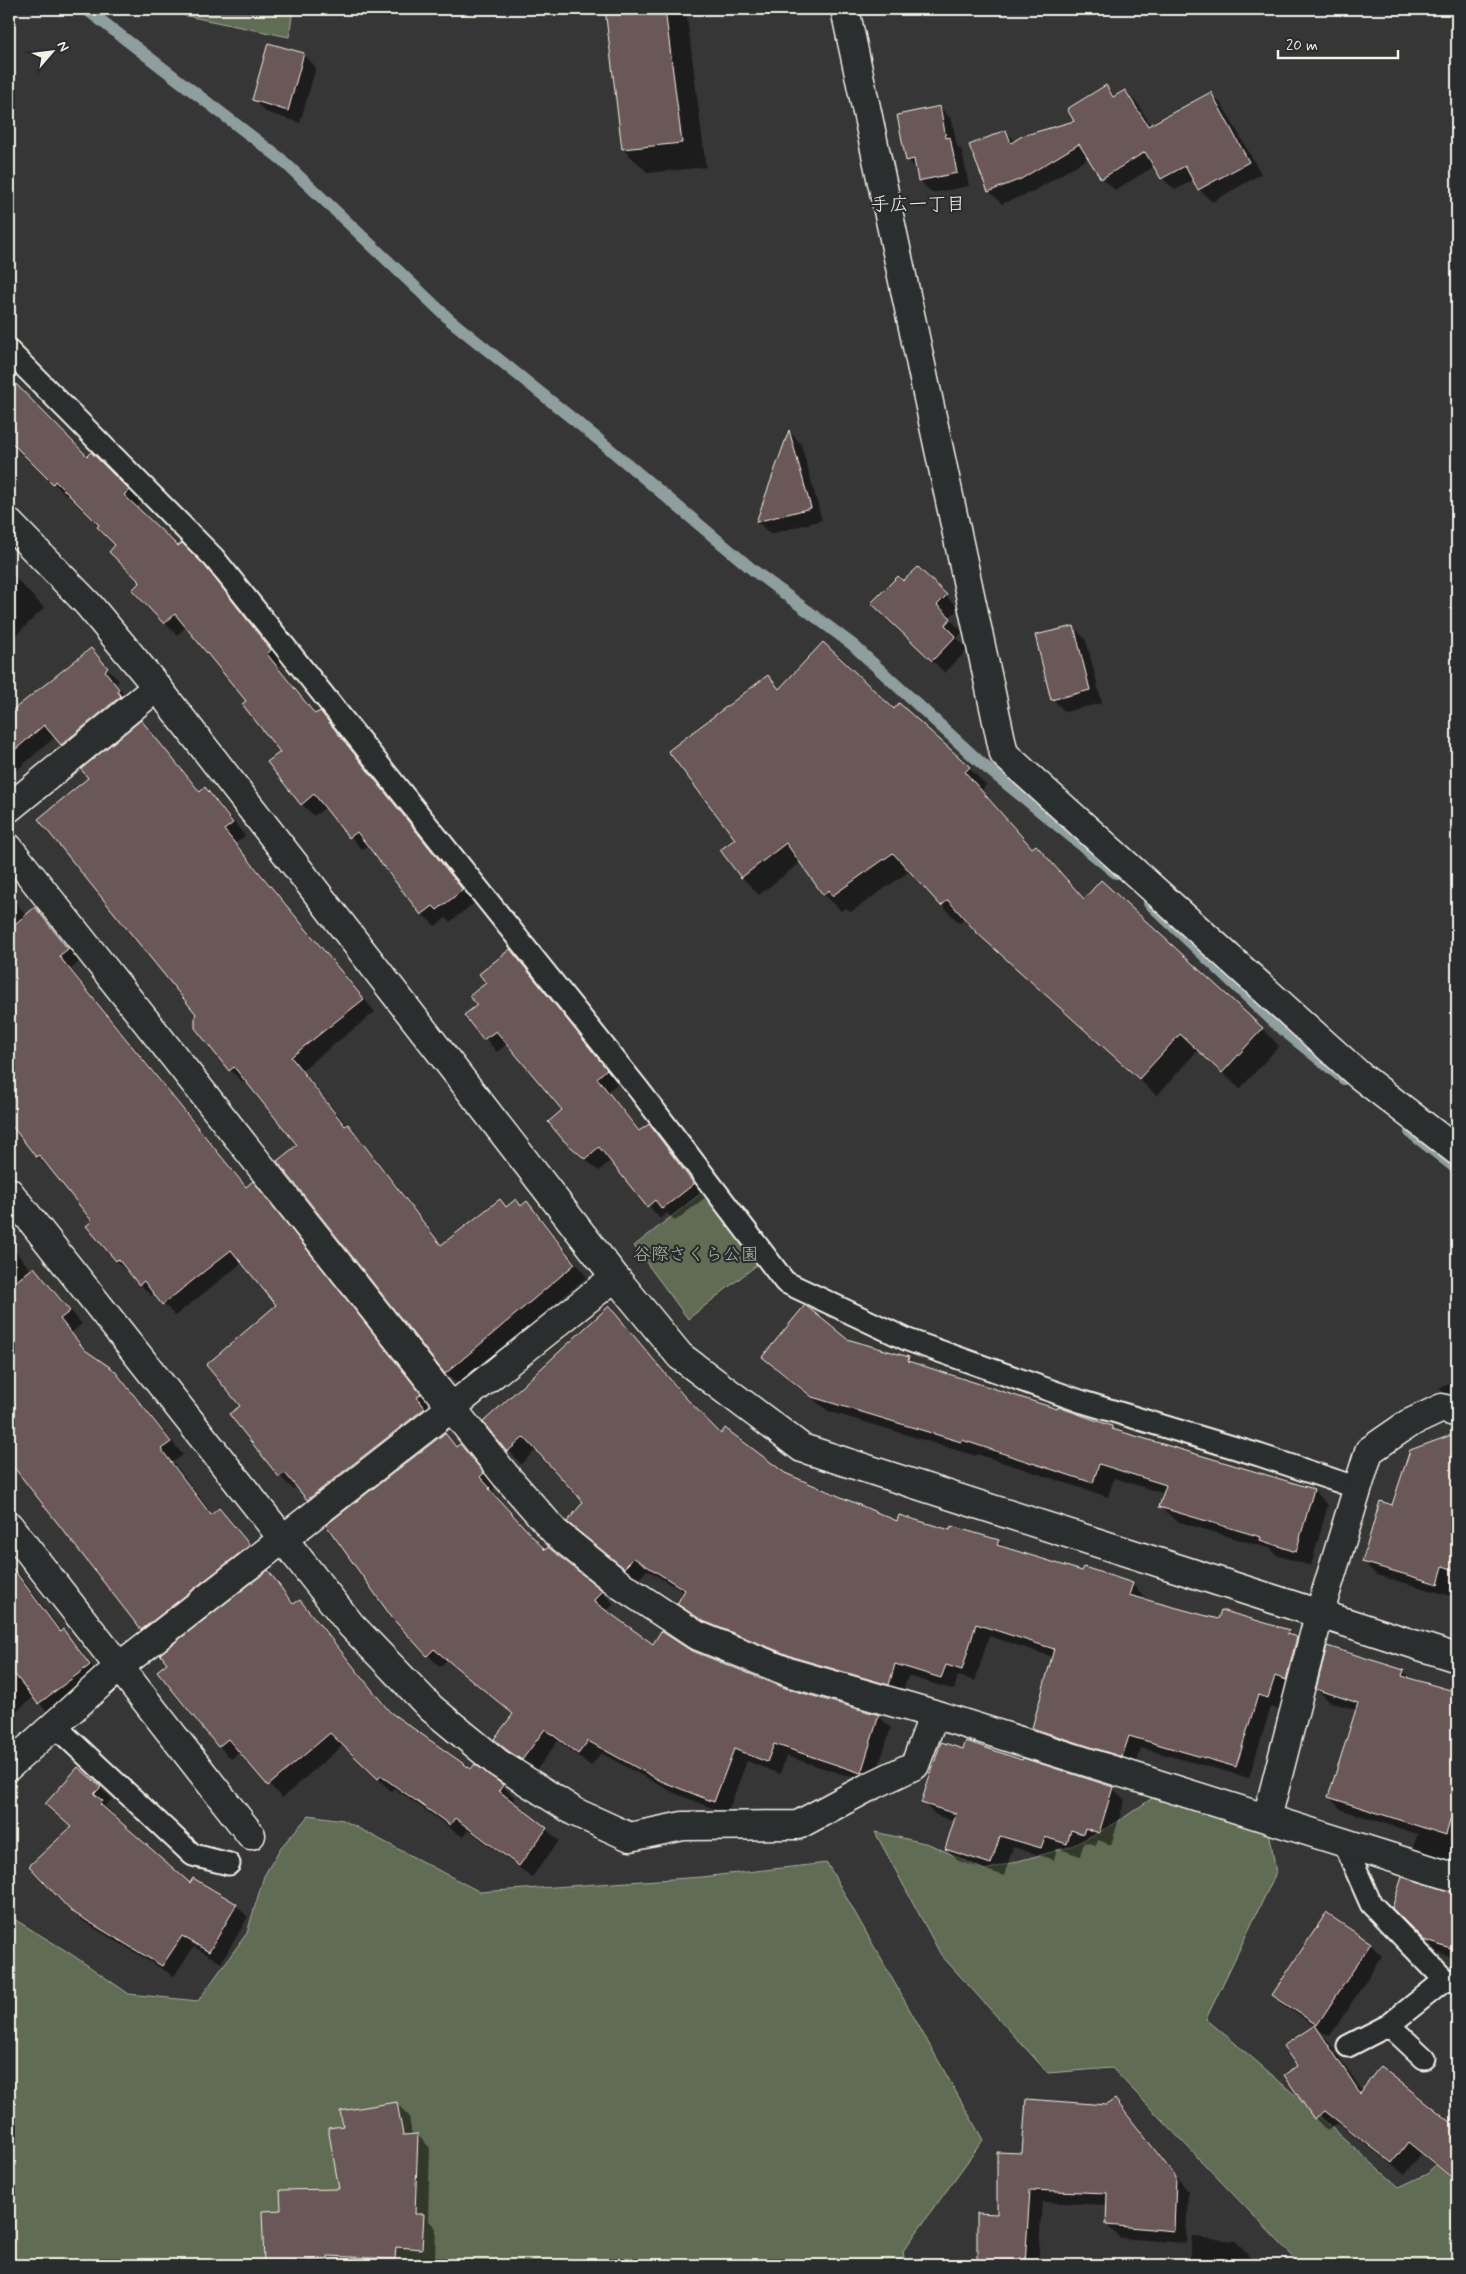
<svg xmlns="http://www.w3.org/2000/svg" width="1466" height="2274" font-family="Mynerve,'Klee One',sans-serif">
	<rect width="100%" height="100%" fill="#373636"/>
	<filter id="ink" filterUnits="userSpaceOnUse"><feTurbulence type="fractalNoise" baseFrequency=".02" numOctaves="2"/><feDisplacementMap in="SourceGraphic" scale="10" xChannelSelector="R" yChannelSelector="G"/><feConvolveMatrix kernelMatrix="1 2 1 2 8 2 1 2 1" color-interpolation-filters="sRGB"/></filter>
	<g filter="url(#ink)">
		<!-- green -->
		<path fill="#606c53" stroke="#aaae9e" d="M153 9H293L289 37Z
			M704 1191 758 1264 688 1319 634 1246Z
			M1167 1788 1267 1818 1276 1873 1206 2019C1272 2073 1335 2131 1399 2187L1427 2174 1457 2145V2265H1301L1112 2068 1048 2073 941 1955 875 1832 929 1844 985 1870 1070 1847 1116 1823Z
			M309 1815 343 1820 480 1892 702 1877 827 1863 983 2140 903 2251 905 2265H9V1916L68 1952 129 1994 198 2001 247 1933 264 1876 281 1847Z"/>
		<!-- shadow -->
		<path fill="#0007" d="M606 9H686L706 167 648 173 623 149Z
			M303 54 316 67 300 123 266 112 254 100Z
			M1106 86 1116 97 1125 91 1138 104 1151 126 1211 93 1223 106 1261 174 1212 202 1199 189 1194 180 1175 190 1162 178 1155 166 1115 190 1102 178 1090 157 1034 191 1002 204 989 191 1006 132 1016 142 1076 122Z
			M940 107 952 120 957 146 962 151 969 186 932 193 919 180 917 170 908 160Z
			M9 378 87 457 91 453 141 503 136 508 178 548 182 545 217 580 283 663 279 667 317 715 320 712 332 725 474 903 450 922 446 918 435 926 422 914 369 845 362 850 326 807 314 816 302 804 281 752 248 701 187 626 177 635 165 623 117 545 100 525 68 493 66 495 9 440Z
			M790 432 801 444 822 520 770 534 757 521Z
			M9 571 44 608 9 642Z
			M904 583 946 596 959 608 949 618 963 632 957 638 968 649 945 673 886 616Z
			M1074 627 1086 640 1102 703 1065 712 1053 699Z
			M91 649 119 681 116 684 131 702 74 757 55 737 9 777V706L14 711Z
			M768 677 781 690 894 711 969 768 986 785 982 790 1033 849 1053 864 1085 900 1262 1028 1279 1046 1240 1089 1198 1050 1157 1096 996 950 965 918 959 923 910 871 851 912 846 908 841 911 824 894 801 862 759 895 742 877 737 839Z
			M141 722 201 792 205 789 218 802 245 836 236 843 375 1012 302 1070 347 1126 360 1138 442 1245 499 1200 507 1208 521 1207 527 1202 539 1215 587 1277 458 1385 446 1373 298 1145 246 1080 243 1082 230 1070 198 1015 90 779Z
			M9 893 26 916 35 909 47 921 79 962 71 969 247 1187 252 1183 265 1195 432 1407 320 1512 297 1486 293 1489 280 1476 231 1414 242 1406 278 1305 243 1262 175 1316 155 1294 152 1296 116 1261 87 1226 93 1221 50 1168 49 1169 37 1156 9 1118Z
			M510 951 523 963 618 1083 608 1091 641 1132 649 1125 661 1138 706 1197 675 1221 667 1213 660 1219 611 1160 599 1171 578 1153 564 1140V1110L508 1043 497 1052 466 1015 478 1005 488 983Z
			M9 1244 31 1270 33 1268 46 1281 82 1324 71 1333 90 1355 113 1371 126 1384 183 1455 173 1462 213 1515 219 1509 261 1558 155 1641 142 1629 9 1460Z
			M621 1321 697 1410 721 1435 784 1474 898 1523 998 1541 1007 1549 1083 1573 1132 1584 1145 1597 1144 1600 1219 1620 1288 1631 1309 1650 1280 1710 1271 1707 1249 1778 1141 1748 1135 1769 1046 1741 1033 1728 1053 1657 989 1636 975 1681 958 1676 954 1690 908 1676 901 1697 717 1633 691 1616 679 1604 685 1593 647 1570 638 1580 569 1522 585 1502 537 1449 521 1464 485 1423Z
			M847 1340 909 1358 915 1364 1112 1427 1116 1431 1314 1490 1328 1505 1311 1566 1276 1555 1271 1549 1176 1521 1161 1507 1165 1494 1114 1478 1108 1497 977 1454 976 1456 828 1411 778 1371 764 1357Z
			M1457 1381V1402L1450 1400 1439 1388Z
			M445 1434 458 1448 460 1445 473 1458 495 1487 492 1490 501 1501 500 1502 546 1551 602 1592 614 1604 606 1612 653 1646 690 1651 785 1689 879 1716 891 1728 873 1784 786 1756 780 1774 747 1761 727 1814 674 1793 601 1753 591 1766 558 1741 535 1772 508 1752 495 1739 514 1715 447 1660 440 1667 428 1655Z
			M1457 1434V1583L1455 1582 1451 1596 1376 1575 1364 1562 1393 1506 1411 1451Z
			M9 1560 62 1632 75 1643 101 1678 51 1716 34 1697 9 1717Z
			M268 1572 295 1604 299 1601 312 1614 395 1717 472 1771 475 1766 503 1786 515 1798 512 1803 546 1829 559 1841 532 1877 468 1830 463 1837 394 1788 391 1791 343 1745 282 1798 240 1752 231 1759 219 1746Z
			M1403 1671 1413 1681 1457 1693V1870L1426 1860 1413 1847 1418 1834 1342 1810 1329 1797 1357 1710 1330 1702 1317 1689Z
			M964 1751 1023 1762 1112 1788 1125 1800 1111 1845 1098 1840 1096 1845 1084 1842 1080 1856 1057 1848 1054 1860 1013 1847 1004 1876 959 1861 947 1849 955 1822 936 1815 923 1803Z
			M100 1788 112 1799 105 1806 113 1814 112 1816 190 1885 193 1879 236 1905 248 1917 221 1963 194 1947 174 1976 84 1922 72 1910V1827L58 1815Z
			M1452 1894H1457V1959L1438 1953 1394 1908Z
			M1370 1944 1382 1956 1330 2036 1318 2030 1327 2039 1363 2092 1381 2068 1457 2129V2183L1421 2154 1405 2175 1338 2123 1327 2131 1315 2118 1299 2067 1315 2026 1286 2007 1274 1995Z
			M1115 2101 1127 2113 1188 2191 1186 2243 1120 2238 1107 2225 1108 2205 1042 2202 1038 2265H982L978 2261 1024 2154Z
			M396 2103 409 2116 412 2136 418 2135 430 2148 428 2220 436 2228 435 2261 408 2259V2265H269L266 2262 282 2212 340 2190 344 2127Z
			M1192 2237 1236 2241 1256 2265H1189Z"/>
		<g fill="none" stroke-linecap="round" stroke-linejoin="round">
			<!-- stream -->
			<path stroke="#8f9e9f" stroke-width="12" d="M86 9 281 159 450 320 599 440 753 570 853 645 981 763 1116 873
				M1149 903 1277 1025 1344 1079
				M1410 1132 1457 1169"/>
		</g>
		<!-- building -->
		<path fill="#6b5858" stroke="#f4f1e8" d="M605 9H665L682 143 622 149Z
			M268 43 304 53 288 111 252 100Z
			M1106 85 1113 97 1125 90 1148 126 1211 92 1249 162 1198 190 1185 166 1161 179 1145 152 1101 179 1079 144 1021 179 988 192 969 145 1006 130 1011 143 1022 136 1074 121 1067 109Z
			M940 106 946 138 950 137 957 173 918 181 914 159 906 161 897 115Z
			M9 377 87 456 91 452 129 490 124 495 178 546 182 543 205 566 271 650 267 654 315 714 320 711 463 890 437 910 433 906 421 915 357 832 349 838 314 794 301 805 267 762 280 752 242 704 246 701 175 614 164 624 132 590 140 582 109 552 115 545 97 527 99 525 55 481 53 484 9 440Z
			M789 430 811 508 756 522Z
			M918 567 947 595 937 605 951 618 945 625 956 636 932 661 871 603 898 576 903 581Z
			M1074 626 1090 690 1051 700 1035 635Z
			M823 642 894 709 899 703 970 767 965 772 1032 848 1036 845 1084 899 1101 880 1263 1028 1222 1073 1180 1034 1139 1079 977 933 948 900 941 906 893 853 832 896 829 890 823 895 786 843 741 878 720 850 735 839 668 751 768 675 779 689Z
			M91 648 108 668 105 671 119 689 117 691 121 696 61 745 44 725 9 755V713Z
			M141 720 200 792 205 787 233 823 224 830 364 999 291 1057 345 1126 348 1124 441 1245 500 1199 506 1207 516 1199 521 1206 527 1201 575 1264 445 1374 277 1161 297 1145 234 1067 229 1071 195 1028V1016L196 1014 38 819 88 778 81 769Z
			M35 907 68 949 59 956 246 1187 253 1181 421 1394 417 1397 425 1408 307 1500 285 1473 279 1477 229 1414 240 1406 206 1365 276 1305 231 1250 162 1305 144 1281 139 1285 118 1259 116 1261 86 1226 92 1221 39 1155 36 1157 9 1122V929Z
			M510 949 607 1069 597 1078 639 1131 649 1124 694 1184 662 1209 655 1200 647 1207 599 1147 585 1159 564 1141 548 1122 562 1110 496 1031 483 1040 464 1015 477 1005 469 996 486 983 479 974Z
			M34 1267 70 1311 60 1319 85 1350 114 1370 171 1442 161 1449 211 1515 219 1508 250 1545 141 1630 9 1461V1287Z
			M805 1305 847 1339 909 1357 908 1361 1057 1409 1058 1407 1112 1426V1429L1314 1489 1296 1552 1260 1540 1261 1537 1159 1507 1166 1485 1099 1464 1093 1483 962 1440 961 1442 812 1397 762 1357Z
			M609 1306 684 1396 721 1434 725 1428 785 1473 897 1521 899 1515 950 1530 951 1526 999 1540 997 1545 1082 1571 1084 1567 1133 1583 1129 1595 1218 1619 1221 1610 1289 1630 1287 1634 1297 1637 1286 1680 1275 1676 1268 1698 1258 1695 1236 1767 1129 1736 1122 1757 1032 1728 1054 1649 976 1624 962 1670 946 1665 941 1678 895 1664 889 1685 796 1658 703 1621 677 1604 685 1590 634 1558 624 1568 567 1522 583 1502 524 1437 507 1452 483 1422Z
			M445 1433 456 1447 460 1444 484 1473 480 1477 490 1488 489 1489 545 1550 548 1547 603 1591 593 1601 653 1644 661 1631 690 1650 785 1688 879 1715 861 1773 774 1744 767 1762 734 1749 714 1802 661 1781 588 1741 578 1754 545 1729 522 1760 507 1750 494 1739 513 1714 434 1649 427 1656 393 1619 326 1525Z
			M1457 1433V1571L1443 1566 1438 1584 1362 1562 1380 1501 1392 1505 1410 1450Z
			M9 1563 60 1632 63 1629 90 1665 38 1704 9 1667Z
			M268 1570 293 1604 300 1600 390 1712 471 1769 475 1764 503 1785 499 1791 547 1828 519 1866 455 1818 450 1825 381 1776 378 1779 330 1733 268 1786 228 1739 218 1747 157 1671 167 1663 160 1654Z
			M1327 1646 1404 1670 1402 1676 1457 1692V1796L1446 1835 1328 1797 1358 1703 1316 1689Z
			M966 1741 1022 1760 1023 1758 1113 1787 1099 1833 1085 1828 1083 1834 1071 1830 1067 1844 1045 1837 1041 1848 1000 1836 991 1864 945 1849 956 1814 921 1803 941 1742 963 1749Z
			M78 1767 101 1787 94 1794 103 1801 100 1804 190 1883 193 1878 237 1904 209 1952 182 1936 162 1966 71 1911 29 1866 71 1827 45 1804Z
			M1402 1877 1457 1893V1951L1424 1940 1392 1908Z
			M1326 1913 1371 1943 1317 2025 1272 1995Z
			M1315 2025 1360 2093 1380 2066 1457 2127V2182L1408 2142 1392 2163 1325 2111 1314 2119 1284 2075 1297 2066 1283 2046Z
			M1026 2099 1106 2105 1115 2099 1176 2177 1174 2231 1106 2225 1107 2193 1030 2190 1025 2265 977 2262V2213L997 2214V2152L1022 2153Z
			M397 2102 403 2135 418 2134 415 2214H424L422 2249 396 2247 395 2259 328 2256V2260L264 2262 262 2211 281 2210 280 2190 339 2189 328 2128 343 2126 340 2111Z"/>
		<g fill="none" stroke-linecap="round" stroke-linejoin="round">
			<!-- service casing -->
			<g stroke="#f4f1e8" stroke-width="25">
				<path id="service" d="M9 351 214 558 639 1090 785 1282 908 1340 1083 1402 1259 1455 1358 1488
					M54 1725 193 1855 229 1864
					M1344 1843 1371 1904 1445 1980
					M1389 2025 1424 2058
					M1348 2046 1389 2025 1445 1980 1457 1981"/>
			</g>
			<!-- minor casing -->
			<g stroke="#f4f1e8" stroke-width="31">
				<path id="minor" d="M845 9 1004 754 1359 1075 1457 1151
					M9 523 88 604 157 687 615 1277 680 1356 802 1448 1457 1658
					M9 808 157 687
					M9 848 505 1475 556 1533 619 1584 696 1635 791 1673 934 1714 1457 1878
					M9 1192 351 1625 431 1708 498 1763 575 1812 630 1837 683 1826 798 1825 867 1788 915 1765 934 1714
					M9 1526 251 1835
					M9 1766 120 1666 451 1408 615 1277
					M1267 1818 1319 1615 1369 1451 1408 1424 1442 1408 1457 1413"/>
			</g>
			<!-- service -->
			<use href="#service" stroke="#2a2d2e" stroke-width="21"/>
			<!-- minor -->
			<use href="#minor" stroke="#2a2d2e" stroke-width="28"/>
		</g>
	</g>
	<g text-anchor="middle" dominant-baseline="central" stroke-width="4.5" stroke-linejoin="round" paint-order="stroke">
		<!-- park labels -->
		<g font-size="18" fill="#b1b5a5" stroke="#2a2d2e">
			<text x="696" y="1255">谷際さくら公園</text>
		</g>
		<!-- neighbourhood labels -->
		<g font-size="19" fill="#f4f1e8" stroke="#2a2d2e">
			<text x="918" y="204">手広一丁目</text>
		</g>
	</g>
	<!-- margin -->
	<rect width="1466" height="2274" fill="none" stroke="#2a2d2e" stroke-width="30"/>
	<rect x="15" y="15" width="1436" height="2244" fill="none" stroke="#f4f1e8" stroke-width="2" filter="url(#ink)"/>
	<!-- north arrow -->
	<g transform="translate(52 52) rotate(62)" stroke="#2a2d2e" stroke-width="4" paint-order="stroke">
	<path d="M0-4L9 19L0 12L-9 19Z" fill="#f4f1e8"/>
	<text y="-8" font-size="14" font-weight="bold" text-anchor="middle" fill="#f4f1e8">N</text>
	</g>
	<!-- scale -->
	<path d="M1278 50v8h120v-8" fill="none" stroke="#f4f1e8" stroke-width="2.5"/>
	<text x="1286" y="50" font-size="15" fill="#f4f1e8" stroke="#2a2d2e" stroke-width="4" paint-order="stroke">20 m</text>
</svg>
